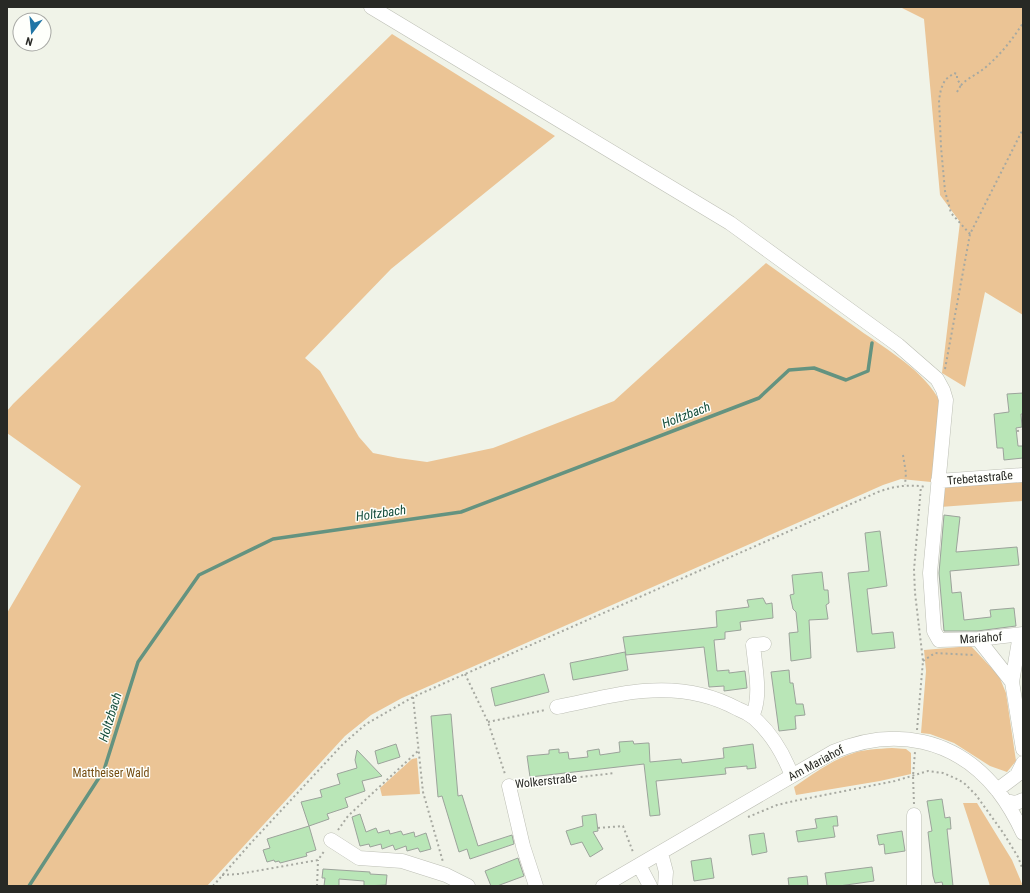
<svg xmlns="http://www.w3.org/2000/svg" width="1030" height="893" font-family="'Roboto Condensed',sans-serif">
	<rect width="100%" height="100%" fill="#f0f3e8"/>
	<!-- green -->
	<path fill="#ebc495" d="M900 7H1023V315L985 292 965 387 942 373 960 222 940 195 924 19Z
		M392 34 555 136 391 269 305 358 320 371 359 437 373 453 398 458 427 462 493 448 614 401 766 263C797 285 827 307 858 329 887 350 924 370 941 403L931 482 901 479 883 485 402 698 371 715 345 736 207 886H7V613L81 486 7 433V411L13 404Z
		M1023 481V501L940 507 945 485Z
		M971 646 999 676 1006 693 1016 761 1007 772 990 766 954 743 930 734 921 733 926 671 924 650Z
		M892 748 906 749 911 753V774L880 781 796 795 794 787C812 775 830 761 851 754 864 749 878 749 892 748Z
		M417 758 420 794 382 796 380 788 412 759Z
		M963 803H977L1012 860 1023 886H990Z"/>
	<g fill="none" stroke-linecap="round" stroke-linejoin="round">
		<!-- stream -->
		<path stroke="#649380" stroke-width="3.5" d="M29 886 104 770 138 662 199 575 273 539 461 512 759 398 789 370 814 368 846 380 868 371 872 343"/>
	</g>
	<!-- building -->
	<path fill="#b9e6b7" stroke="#9ca39b" d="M1023 393V414H1021L1022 427 1016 428 1018 446H1023V458L1004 460 1003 448H997L994 414 1009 412 1007 394Z
		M944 515 960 517 956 552 1017 547 1019 565 950 571 952 593 961 592 964 620 991 617 990 610 1014 608 1016 626 977 631H944L939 573Z
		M880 531 887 586 867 589 872 634 893 632 895 648 857 652 848 573 869 571 865 533Z
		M822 572 824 590H828L829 603 826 605 828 619 809 620 811 658 791 661 789 633 798 632 796 612 793 609 790 595 794 594 792 575Z
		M763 598 766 604 772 603 773 618 740 622 741 630 725 632V639L714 640 717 671 729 670V673L745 671 747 688 724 691V686L709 687 704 647 626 655 623 637 717 627 716 611 749 607 747 600Z
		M625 652 628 670 573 680 570 663Z
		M789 670 790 683H793L796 704H803L805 715 795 716 796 729 779 731 771 672Z
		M544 674 549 692 495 706 491 688Z
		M451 714 458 796 462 795 478 846 512 835 514 844 470 859 467 849 459 852 442 796 438 797 431 716Z
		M633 741 634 744 647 743H649L650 762 681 759 682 763 724 758 723 748 753 744 756 768 747 769V766L725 768 726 774 656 781 660 815 650 816 644 764 530 777 527 756 549 754V750L559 749V753L568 752 569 759 588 757 587 751 599 749 600 755 620 752 619 742Z
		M396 744 400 757 378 764 375 751Z
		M357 750 382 776 362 781 365 791 345 798 348 807 327 814 329 819 309 826 301 802 322 797 320 790 340 784 337 774 357 768 355 760Z
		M942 799 945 818 950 817 951 829H947L953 886H943L942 882 935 883 933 876 928 832 932 831 927 801Z
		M360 814 366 832 376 828 378 833 389 830 390 834 401 831 403 835 414 832 415 837 426 833 431 849 420 852 418 848 407 851 406 846 395 850 393 845 382 849 381 844 370 847 369 844 360 846 352 817Z
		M596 814 598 831 593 832 603 849 590 857 582 842 571 845 566 831 583 826 582 816Z
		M837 816 838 826H833L835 837 798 842 796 831 817 828 815 819Z
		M309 826 316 850 306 853 307 856 280 863 279 861 275 862 274 860 267 862 263 850 270 848 267 839Z
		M902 831 905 851 885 854 884 844 879 845 877 835Z
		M764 833 767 852 752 855 749 835Z
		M518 858 524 876 497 886H491L485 871Z
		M711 858 714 878 694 881 691 861Z
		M872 867 874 881 839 886H827L825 873Z
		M323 869 370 872V874L387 875 386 885 364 886V881L339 879V886H324L325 878H322Z
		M807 876 808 886H789L788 878Z"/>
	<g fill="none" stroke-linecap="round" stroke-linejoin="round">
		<!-- minor casing -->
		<g stroke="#bdbfb5" stroke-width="15">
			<path id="minor" d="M371 7 730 223 898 345 937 379 943 390 946 400 930 573 934 631 939 640 978 639 1023 634
				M938 481 1023 475
				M1020 635 1012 682 1023 749
				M978 639 1012 682
				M557 707C584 702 616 693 643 691 676 688 709 693 738 709 743 711 749 714 754 718 771 733 784 755 792 776
				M752 716C762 698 755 666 753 645L764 644
				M509 786 523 846 536 886
				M997 790 1017 775 1023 763
				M1006 801 1016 803 1023 800
				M914 815V886
				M331 840 359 858 402 861 446 875 468 886
				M661 853 666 872 665 886
				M639 865 650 886
				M603 886 833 752C894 726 956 738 998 791 1008 804 1016 818 1023 833"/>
		</g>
		<!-- path -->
		<path stroke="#a7a9a1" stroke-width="2" stroke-dasharray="2 3" stroke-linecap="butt" d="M957 92 961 85
			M970 234 951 213 945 191 941 147 939 100 941 89 945 80 954 73 957 74V79L961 85C969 77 978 74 986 67 1001 54 1012 40 1023 23
			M945 369 970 234 1023 129
			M1017 431 1023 430
			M903 455 906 473 905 485
			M923 661 935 653 975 655
			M465 674 488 722 505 774
			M413 697 423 792 443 862
			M488 722 545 710
			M917 730 923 661 915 593 914 570 921 486
			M521 784 615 773
			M914 804 913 776 915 752
			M748 817 777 805 794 801 895 781 928 771 943 773 955 778 964 783 976 795 1004 834 1018 857 1023 870
			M598 828 623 826 633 852
			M338 830 348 816 418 751
			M222 875 239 874 318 860 325 850
			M213 886 250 844 343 744 366 724 413 697 465 674 878 492C894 486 909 484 926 487
			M317 886 318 860"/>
		<!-- minor -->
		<use href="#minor" stroke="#fff" stroke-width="14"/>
	</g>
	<g text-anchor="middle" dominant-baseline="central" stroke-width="3" stroke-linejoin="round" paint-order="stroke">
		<!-- street labels -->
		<g font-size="12" fill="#282925" stroke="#fefffb">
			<text transform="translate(980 478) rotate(-5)">Trebetastraße</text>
			<text transform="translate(981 638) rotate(-4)">Mariahof</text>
			<text transform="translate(816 763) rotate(-28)">Am Mariahof</text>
			<text transform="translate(546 781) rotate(-6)">Wolkerstraße</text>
		</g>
		<!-- park labels -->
		<g font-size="12" fill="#744d12" stroke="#fefffb">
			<text x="111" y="773">Mattheiser Wald</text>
		</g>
		<!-- water labels -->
		<g font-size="13" font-style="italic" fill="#154d3b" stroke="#fefffb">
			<text transform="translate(686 415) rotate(-21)">Holtzbach</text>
			<text transform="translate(381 513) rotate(-8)">Holtzbach</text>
			<text transform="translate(110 717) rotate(-73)">Holtzbach</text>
		</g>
	</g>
	<!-- border -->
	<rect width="1030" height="893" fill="none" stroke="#282925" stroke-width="16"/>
	<!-- north arrow -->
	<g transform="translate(32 32) rotate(196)"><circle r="19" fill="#fefffb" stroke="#a8a9a5"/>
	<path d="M0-3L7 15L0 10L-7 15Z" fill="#2075a5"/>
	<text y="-6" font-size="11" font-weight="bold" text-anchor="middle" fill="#282925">N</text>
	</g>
</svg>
